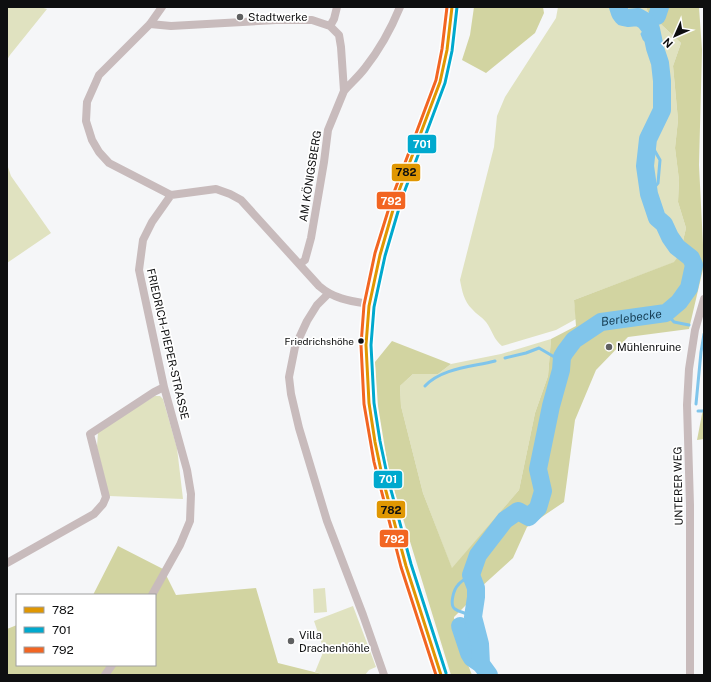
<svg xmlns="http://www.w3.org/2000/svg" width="711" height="682" font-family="'Public Sans',sans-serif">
	<rect width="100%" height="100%" fill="#f5f6f8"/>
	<!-- green -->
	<path fill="#e0e2c0" d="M7 7H40L47 9 10 55 7 60Z
		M558 7H646L648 12 681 43 673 66 678 120 675 148 679 180 678 202 686 228 680 254 675 262 574 300 576 319 556 330 502 346C494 340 492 330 486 322 482 317 476 314 472 309 464 301 462 291 460 280L494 147 497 116 505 97 556 18Z
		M7 164 11 176 51 233 7 263Z
		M551 339 548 376 535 413 519 490 452 569 423 493 401 406 400 386 413 374H438L451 364 501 354Z
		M155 396H160L163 399 177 448 183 499 109 496 97 447 98 432 105 426Z
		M325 588 327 612 314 613 313 589Z
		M353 606 376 667 369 670 365 675H326L315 672 324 650 314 621Z"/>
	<!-- forest -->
	<path fill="#d2d4a1" d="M474 7H543L544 13 535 33 486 73 462 60 470 35Z
		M646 7H699L702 50 699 165 704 265 689 329 628 337 596 370 575 420 564 502 527 527 513 558 470 597 466 605 454 617 455 632 472 675H451L389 473 378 406 375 362 392 341 451 364 438 374H413L400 386 401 406 423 493 452 568 519 490 535 413 548 376 551 339 576 326 574 300 674 262 680 254 686 228 678 202 679 180 675 148 678 120 673 66 681 43 648 12Z
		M703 409H704V439L697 440Z
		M118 546 163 569 176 595 256 588 278 663 326 675H7V629L17 625V665H155V595H93Z"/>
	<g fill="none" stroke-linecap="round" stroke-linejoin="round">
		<!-- stream -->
		<path stroke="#80c5eb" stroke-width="3" d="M649 26 642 34 644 39 655 48
			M648 139 660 160 658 183 649 194
			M666 313 674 322 689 325
			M505 358 526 353 539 348 556 358 561 363
			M425 386C442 368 472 367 495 361
			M696 404 701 352 704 334
			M698 411H704
			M471 575C467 578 461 581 458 585 454 589 449 605 455 609 460 613 466 612 473 617"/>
		<!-- river -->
		<g stroke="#80c5eb" stroke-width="18">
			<path d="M657 16 660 7"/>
			<path d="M460 626 469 653 472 658 481 664"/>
			<path id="s1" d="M489 675 481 664 480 644 473 617 476 597V588L471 575 478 555 505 520 518 511 529 517 538 508 543 491 538 469 551 406 561 370 562 357 565 352 574 340 601 322 666 313 679 302 689 288 694 265 691 258 677 247 670 237 664 224 657 218 649 194 645 166 648 139 662 110V81L660 63 655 48 651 29 645 21 638 17 628 18 623 17 620 13 618 7"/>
		</g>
		<!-- street -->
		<path stroke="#c8bbbc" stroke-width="8" d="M162 7 150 24 99 75 87 102 86 121 92 140 99 152 109 163 171 195
			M150 24 171 26 276 20H312L330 26 339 35 341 47 344 91 328 130 324 162 311 238 305 260 300 264
			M330 26 334 19 337 7
			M344 91C351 83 359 76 365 68 380 49 391 29 400 7
			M328 294 317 305 307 321 295 347 289 377 291 394 299 428 327 521 363 615 384 675
			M7 563 94 514 103 504 106 497 90 434 154 392 164 387
			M152 595 180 545 190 521 191 494 187 470 164 387 139 270 143 240 152 222 171 195 216 189 230 194 241 200 319 286C334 299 350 301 369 304
			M105 675 112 665
			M690 675V505L687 405 689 369 695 330 704 299"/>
		<!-- secondary -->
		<path stroke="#bfafb0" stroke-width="12" d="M441 675C421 617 403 559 388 499 375 448 365 397 366 345 366 310 374 276 383 242 394 201 411 161 426 121 431 106 438 91 442 76 448 53 450 30 452 7"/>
		<!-- bus-1 casing -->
		<g stroke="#fff" stroke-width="6">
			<path id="bus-1" d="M441 675 406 566 383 480 375 442 369 403 366 345 369 306 380 255 397 196 440 82 447 50 452 7"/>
		</g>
		<!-- bus-2 casing -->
		<g stroke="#fff" stroke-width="6">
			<path id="bus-2" d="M446 673 411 564 388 479 380 441 374 403 371 345 374 307 385 256 402 198 445 83 452 51 457 7"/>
		</g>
		<!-- bus-3 casing -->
		<g stroke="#fff" stroke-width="6">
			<path id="bus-3" d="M436 675 401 567 374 462 364 404 361 345 364 305 375 253 393 195 436 80 442 49 447 7"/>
		</g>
		<!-- bus-1 -->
		<use href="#bus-1" stroke="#e09702" stroke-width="3"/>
		<!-- bus-2 -->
		<use href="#bus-2" stroke="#00a9ce" stroke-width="3"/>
		<!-- bus-3 -->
		<use href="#bus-3" stroke="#f26522" stroke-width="3"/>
	</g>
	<!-- markers -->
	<g fill="#5f6061" stroke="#fff" stroke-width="1.5">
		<circle cx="240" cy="17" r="4"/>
		<circle cx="609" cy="347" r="4"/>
		<circle cx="291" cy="641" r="4"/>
	</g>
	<circle fill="#0e0f10" stroke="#fff" stroke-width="1.5" cx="361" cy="341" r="3.5"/>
	<g text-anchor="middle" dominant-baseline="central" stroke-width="3.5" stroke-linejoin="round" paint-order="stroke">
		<!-- bus labels -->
		<g font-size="10" fill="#0e0f10" stroke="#fff" text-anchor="end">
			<text x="354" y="341">Friedrichshöhe</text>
		</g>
		<!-- poi labels -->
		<g font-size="11" fill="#0e0f10" stroke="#fff" text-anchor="start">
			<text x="248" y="17">Stadtwerke</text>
			<text x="617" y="347">Mühlenruine</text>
			<text x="299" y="635">Villa<tspan x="299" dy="13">Drachenhöhle</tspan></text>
		</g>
		<!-- street labels -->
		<g font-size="11" fill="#0e0f10" stroke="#fff">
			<text transform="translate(310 176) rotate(-81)">AM KÖNIGSBERG</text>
			<text transform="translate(168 344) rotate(77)">FRIEDRICH-PIEPER-STRASSE</text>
			<text transform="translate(678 486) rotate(-91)">UNTERER WEG</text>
		</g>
		<!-- water labels -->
		<g font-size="12" font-style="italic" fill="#184158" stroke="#fff">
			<text stroke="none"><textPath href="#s1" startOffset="450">Berlebecke</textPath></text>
		</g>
	</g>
	<g stroke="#fff" stroke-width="1.5">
		<rect x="407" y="134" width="30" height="20" rx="4" fill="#00a9ce"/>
		<rect x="391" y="163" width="30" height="19" rx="4" fill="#e09702"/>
		<rect x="376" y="191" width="30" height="19" rx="4" fill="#f26522"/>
		<rect x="373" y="470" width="30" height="19" rx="4" fill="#00a9ce"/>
		<rect x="376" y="500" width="30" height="19" rx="4" fill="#e09702"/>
		<rect x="379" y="529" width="30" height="19" rx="4" fill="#f26522"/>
	</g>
	<g font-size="11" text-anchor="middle" font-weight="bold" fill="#fff">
		<text x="422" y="148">701</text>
		<text x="391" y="205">792</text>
		<text x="388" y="483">701</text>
		<text x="394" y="543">792</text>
	</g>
	<g font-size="11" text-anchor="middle" font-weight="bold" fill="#111">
		<text x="406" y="176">782</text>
		<text x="391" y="514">782</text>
	</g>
	<!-- border -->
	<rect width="711" height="682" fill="none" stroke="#0e0f10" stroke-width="16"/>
	<!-- legend -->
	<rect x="16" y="594" width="140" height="72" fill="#ffffff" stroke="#9f9f9f"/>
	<rect x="24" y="607" width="20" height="6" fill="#e09702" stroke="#9f9f9f"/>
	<text x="52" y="614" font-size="12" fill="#0e0f10">782</text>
	<rect x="24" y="627" width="20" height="6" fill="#00a9ce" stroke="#9f9f9f"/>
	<text x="52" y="634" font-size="12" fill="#0e0f10">701</text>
	<rect x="24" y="647" width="20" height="6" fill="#f26522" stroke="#9f9f9f"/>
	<text x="52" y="654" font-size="12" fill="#0e0f10">792</text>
	<!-- north arrow -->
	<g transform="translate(675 36) rotate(225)" stroke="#ffffff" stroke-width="3" paint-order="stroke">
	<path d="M0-3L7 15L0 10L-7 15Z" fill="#0e0f10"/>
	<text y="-6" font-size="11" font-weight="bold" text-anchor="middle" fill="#0e0f10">N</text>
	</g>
</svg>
